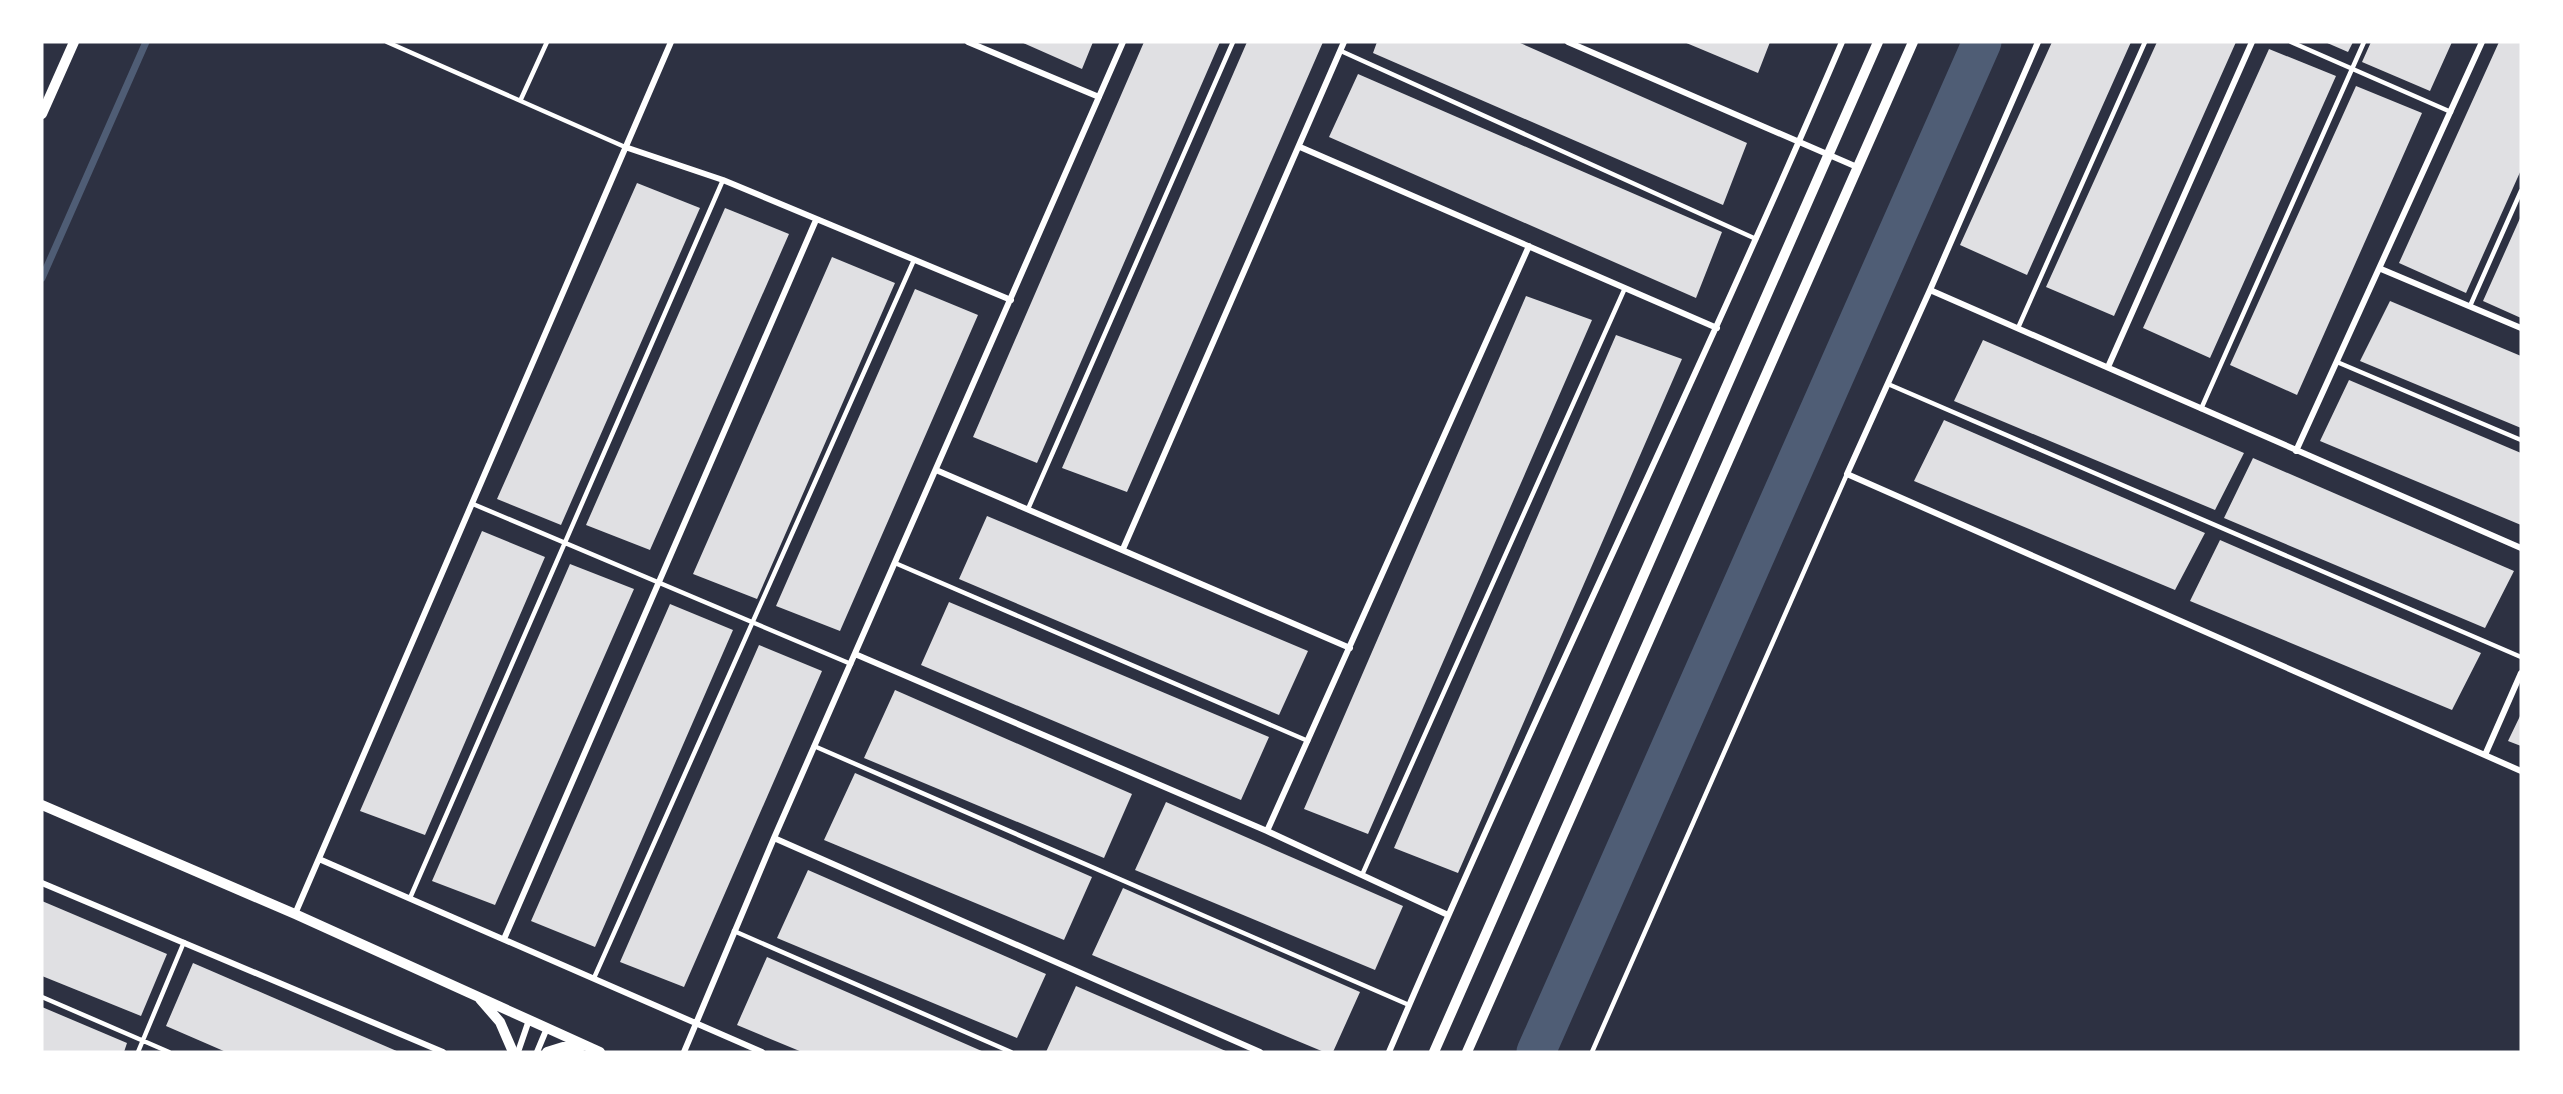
<svg xmlns="http://www.w3.org/2000/svg" width="2563" height="1094" font-family="'Source Serif 4',serif">
	<rect width="100%" height="100%" fill="#2d3142"/>
	<g fill="none" stroke-linecap="round" stroke-linejoin="round">
		<!-- stream -->
		<path stroke="#4f5d75" stroke-width="7" d="M42 278 146 42"/>
		<!-- river -->
		<path stroke="#4f5d75" stroke-width="39" d="M1536 1052 1982 42"/>
	</g>
	<!-- building -->
	<path fill="#e0e0e3" d="M1021 42H1093L1082 69Z
		M1144 42H1220L1037 463 973 437Z
		M1247 42H1323L1127 492 1062 468Z
		M1377 42H1518L1747 143 1723 205 1373 53Z
		M1684 42H1770L1758 73Z
		M2052 42H2131L2027 275 1960 245Z
		M2157 42H2236L2114 316 2046 287Z
		M2325 42H2353L2348 52Z
		M2371 42H2452L2430 91 2362 62Z
		M2499 42H2521V170L2466 293 2399 263Z
		M2269 49 2336 76 2210 358 2143 328Z
		M1358 74 1722 232 1696 298 1329 137Z
		M2356 86 2422 113 2297 395 2230 365Z
		M637 183 700 208 561 525 497 499Z
		M725 208 789 234 650 550 586 525Z
		M2521 216V318L2483 301Z
		M832 257 895 283 757 599 693 574Z
		M915 289 978 315 840 631 776 606Z
		M1526 296 1592 320 1368 834 1304 809Z
		M2390 301 2521 356V428L2360 361Z
		M1616 335 1682 359 1458 873 1394 848Z
		M1983 340 2244 453 2215 510 1954 401Z
		M2349 380 2521 453V525L2320 441Z
		M1944 420 2205 533 2175 590 1914 481Z
		M2253 458 2514 571 2485 628 2224 518Z
		M987 516 1308 651 1279 715 959 579Z
		M482 531 545 557 425 835 360 811Z
		M2220 540 2481 653 2452 710 2190 601Z
		M570 564 634 589 495 905 432 881Z
		M949 602 1269 737 1241 800 921 665Z
		M670 604 733 630 595 947 531 921Z
		M759 645 822 671 684 987 620 962Z
		M895 690 1132 794 1104 858 864 758Z
		M2521 714V746L2508 741Z
		M855 773 1092 877 1064 940 824 840Z
		M1166 802 1403 906 1375 970 1135 870Z
		M808 870 1046 974 1017 1038 777 938Z
		M1123 888 1360 992 1333 1052H1324L1092 955Z
		M42 901 167 954 141 1016 42 976Z
		M767 957 984 1052H802L737 1025Z
		M193 963 399 1052H226L166 1026Z
		M1076 986 1228 1052H1046Z
		M42 1007 127 1043 124 1052H42Z"/>
	<g fill="none" stroke-linecap="round" stroke-linejoin="round">
		<!-- service -->
		<path stroke="#fff" stroke-width="4.5" d="M387 42 625 147
			M2291 42 2451 112
			M1341 51 1756 239
			M521 99 547 42
			M2470 306 2521 191
			M2018 328 2145 42
			M2337 362 2521 440
			M1888 384 2521 657
			M2201 409 2364 42
			M473 504 851 664
			M1028 509 1233 42
			M895 563 1308 741
			M814 746 1409 1005
			M1362 875 1625 288
			M410 898 723 180
			M734 931 1011 1052
			M594 978 914 260
			M42 997 169 1052
			M138 1052 184 942
			M1592 1052 1847 474"/>
		<!-- minor -->
		<path stroke="#fff" stroke-width="6" d="M968 42 1099 97
			M1568 42 1857 167
			M2038 42 1930 290 1847 474 2521 771
			M625 147 723 180 1011 300
			M1300 147 1717 328
			M2381 269 2521 328
			M1930 290 2521 548
			M2108 367 2252 42
			M2296 451 2482 42
			M936 470 1350 648
			M1123 549 1344 42
			M855 654 1267 831 1448 915
			M2485 755 2521 673
			M1267 831 1529 246
			M774 838 1260 1052
			M319 859 762 1052
			M42 883 443 1052
			M295 914 671 42
			M504 939 816 220
			M518 1052 529 1020
			M537 1052 547 1028
			M684 1052 774 838 1123 42
			M1389 1052C1534 713 1697 381 1842 42"/>
		<!-- tertiary -->
		<path stroke="#fff" stroke-width="10" d="M42 114 74 42
			M42 805 295 914 600 1052
			M480 999 500 1022 513 1052
			M547 1052 563 1047 583 1046
			M1434 1052 1878 42
			M1467 1052 1913 42"/>
	</g>
	<!-- border -->
	<rect width="2563" height="1094" fill="none" stroke="#ffffff" stroke-width="87"/>
</svg>
